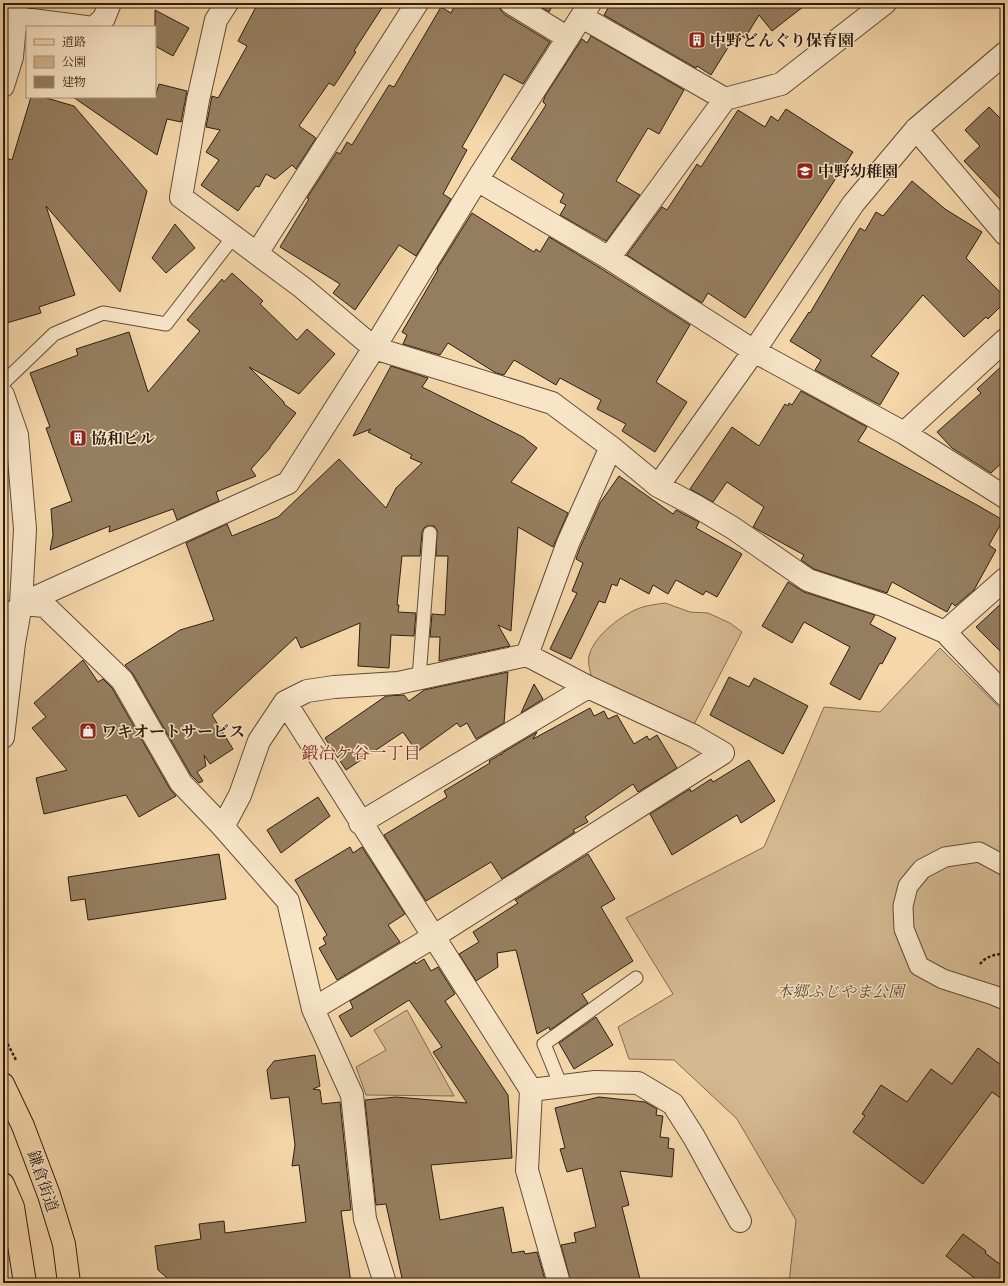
<svg xmlns="http://www.w3.org/2000/svg" width="1008" height="1286" font-family="'IM FELL Great Primer','Noto Serif JP',serif">
	<rect width="100%" height="100%" fill="#f5d7aa"/>
	<filter id="stains"><feTurbulence type="fractalNoise" baseFrequency=".005" numOctaves="4"/><feColorMatrix values="0 0 0 0 .2 0 0 0 0 .09 0 0 0 0 .02 0 0 0 .5 -.17"/></filter>
	<radialGradient id="worn" r=".72"><stop offset=".6" stop-color="#630" stop-opacity="0"/><stop offset="1" stop-color="#630" stop-opacity=".3"/></radialGradient>
	<!-- green -->
	<path fill="#d3b890" stroke="#806b50" d="M665 603 690 612 708 613 730 623 742 632 689 734 595 690C593 680 587 666 589 656 593 636 625 612 643 607 650 605 658 604 665 603Z
		M940 648 1005 713V1283H789L796 1220 737 1119 674 1060 629 1059 618 1027 673 994 626 918 764 847 824 707 880 712Z
		M407 1010 454 1096 366 1095 356 1067 386 1050 374 1030Z"/>
	<!-- building -->
	<path fill="#957e60" stroke="#2e1e10" d="M258 3H385L354 51 356 52 334 86 329 83 299 126 316 138 296 169 292 165 275 179 266 174 259 187 256 186 238 211 201 185 219 160 206 152 220 130 206 127 212 96 218 98 247 46 238 41Z
		M456 3H499L500 9 504 14 550 42 523 84 504 74 462 147 467 150 443 194 451 199 416 256 399 245 355 310 333 293 340 284 280 247 309 199 307 198 337 152 340 154 347 142 352 145 389 85 394 87 441 7 451 13Z
		M535 3H554L549 12Z
		M611 3H808L772 31 759 15 745 38 737 33 711 75 697 66 696 68 604 15Z
		M155 10 189 28 173 56 155 46Z
		M591 36 684 90 659 134 648 128 616 181 640 195 606 241 560 215 566 205 560 202 564 194 511 159 546 105 543 102 545 96 582 39 587 43Z
		M159 84 187 91 181 122 167 119 157 155 73 97H155Z
		M31 97H43L74 106 147 191 120 292 46 206 75 295 39 307 41 313 3 324V157L12 160Z
		M989 107 1005 123V204L964 161 980 146 965 130Z
		M786 109 853 152 745 318 708 293 702 303 627 255 662 207 667 210 697 164 701 167 738 110 765 127 771 116 778 121Z
		M912 181 945 209 982 232 966 258 1005 297V302L988 319 986 317 964 337 923 295 871 356 899 373 880 405 815 370 821 360 790 341 809 312 810 313 860 228 865 231 876 212 883 216Z
		M472 213 534 252 536 249 540 252 549 237 602 269 690 325 656 382 687 402 655 452 622 431 626 424 597 409 601 400 560 378 556 385 514 360 504 375 496 373 448 343 440 355 403 344 407 335 402 332 438 270 437 269Z
		M175 224 195 248 166 273 152 258Z
		M232 273 263 301 260 304 297 340 307 329 335 354 299 394 249 367 284 402V404L296 413 270 447V448L251 469 256 476 216 492 219 501 177 520 173 509 109 532 110 526 50 550 53 535 51 509 72 501 46 428 50 427 30 373 78 355 76 349 129 332 148 392 200 331 187 320 222 279 224 282Z
		M1005 363V460L991 473 952 448 937 432 981 393 977 389Z
		M391 366 428 378 422 387 523 437 537 448 511 482 568 513 553 547 518 527 511 631 498 625 510 646 439 661 440 637H430L432 614 445 615 448 556H436L437 530 434 526H427L424 528 422 532 420 556H402L397 605H399L398 612 416 613 414 636 391 635 389 668 358 666 360 623 301 648 296 637 212 715 233 749 210 764 204 755 206 766 197 772 203 781 199 783 191 775 133 674 125 665 180 630 214 620 186 543 227 524 232 536 278 517 339 459 386 508 396 488 422 463 410 458 412 455 368 432 371 429 353 436Z
		M801 391 867 427 858 441 977 505 1003 520 989 545 996 550 974 590 955 606 952 603 947 612 892 582 887 593 814 569 801 560 804 555 753 527 764 507 727 482 713 502 690 489 732 427 759 446 785 404 788 406 789 403 792 405Z
		M619 476 673 514 676 510 699 522 696 528 742 554 717 597 706 591 703 595 676 580 668 594 653 585 649 594 620 578 617 586 612 584 605 603 599 601 571 659 550 649 577 593 572 591 583 563 576 559 580 548 600 503Z
		M788 582 804 592 875 615 870 624 896 638 882 664 880 663 860 700 830 684 850 647 804 622 792 643 762 626Z
		M1005 600V656L976 627Z
		M83 660 98 682 103 679 112 688 170 789 176 796 139 817 126 795 44 814 36 778 67 770 32 728 46 717 34 703Z
		M508 672 504 723 476 739 467 723 460 727 457 723 417 752 403 732 346 770 325 738 386 696 404 695 409 701 424 690Z
		M729 677 749 687 754 678 808 706 783 754 710 715Z
		M534 684 543 699 521 713Z
		M590 708 594 716 604 711 608 719 617 715 634 744 647 736 649 740 657 735 677 768 638 792 633 784 585 817 588 822 573 830 575 832 502 879 491 862 426 901 384 835 447 797 444 791 490 763 489 761 501 754V755L502 753 537 732 533 739Z
		M749 760 775 801 741 823 737 815 672 855 650 814 690 789 691 792 711 779 713 782Z
		M318 797 330 816 281 853 267 830Z
		M350 847 353 853 362 847 405 914 388 925 400 942 337 980 319 948 326 944 323 938 327 935 295 880Z
		M219 854 226 899 88 920 85 899 71 901 68 877Z
		M588 854 615 899 601 907 633 961 582 994 588 1003 550 1030 549 1027 537 1034 516 950 497 953 498 967 476 981 459 954 479 942 473 932 518 903 515 900Z
		M424 959 431 971 438 967 455 994 445 1001 508 1095 512 1158 431 1165 440 1220 503 1207 512 1253 524 1251 525 1254 537 1252 546 1283H403L386 1204 376 1205 365 1100 396 1097 467 1103 433 1052 442 1047 409 1000 351 1037 339 1016 353 1008 350 1001 415 962 416 964Z
		M596 1017 613 1045 574 1069 559 1043Z
		M978 1048 1005 1068V1101L992 1092 923 1184 853 1132 865 1116 862 1114 881 1085 907 1102 931 1069 952 1084Z
		M315 1055 320 1086 313 1089 320 1090 322 1104 340 1102 351 1210 341 1211 351 1283H173L158 1270 155 1246 201 1239 199 1224 224 1221 225 1233 306 1222 299 1165 292 1166 295 1145 289 1097 271 1099 267 1070 274 1061Z
		M599 1097 645 1102 657 1109 656 1115 663 1116 660 1137 669 1138 668 1148 674 1149 672 1177 620 1171 629 1205 622 1207 641 1283H571L561 1245 576 1242 574 1233 596 1227 582 1168 567 1172 560 1149 565 1148 555 1108Z
		M963 1234 986 1251 985 1253 1005 1268V1271L996 1283H981L946 1256Z"/>
	<g fill="none" stroke-linecap="round" stroke-linejoin="round">
		<!-- service casing -->
		<g stroke="#604c36" stroke-width="15">
			<path id="service" d="M3 383 54 334 103 313 166 324 234 236
				M3 611 21 604
				M419 678 430 533
				M561 1086 544 1044 636 978"/>
		</g>
		<!-- pedestrian casing -->
		<g stroke="#604c36" stroke-width="21">
			<path id="pedestrian" d="M1005 866 979 852 945 857 922 869 908 886 903 906 904 929 919 966 943 979 993 995 1005 1000"/>
		</g>
		<!-- minor casing -->
		<g stroke="#604c36" stroke-width="24">
			<path id="minor" d="M227 3 216 20 198 100 181 197 303 288 374 348 552 403 611 447 658 486 696 506 733 528 808 580 883 605 945 632 1005 695
				M511 3 568 38
				M582 17 725 99
				M16 18 86 27
				M95 27 104 18 110 3
				M3 86 12 57 17 3
				M916 129 1005 234
				M477 180 609 258 754 351 904 433 1005 497
				M257 253 417 3
				M609 258 725 99 781 84 885 3
				M3 395 17 435 25 529 21 604 14 643 3 737
				M904 433 1005 340
				M658 486 754 351 853 204 916 129 1005 53
				M21 604 288 483 374 348 477 180 590 3
				M21 604 45 606 122 680 181 783 223 827 288 901 313 1009 352 1095 365 1219 385 1283
				M945 632 1005 579
				M527 655 568 543 611 447
				M285 702 531 1090 527 1170 559 1283
				M360 823 588 687
				M223 827 240 795 259 741 285 702 307 691 334 687 398 683 527 655 588 687 694 736 723 753 433 937 313 1009
				M531 1090 595 1082 638 1083 673 1104 694 1137 740 1221"/>
		</g>
		<!-- primary casing -->
		<g stroke="#2e1e10" stroke-width="24">
			<path id="primary" d="M3 1084 23 1126 49 1195 64 1244 69 1283
				M3 1184 13 1207 25 1283"/>
		</g>
		<!-- path -->
		<path stroke="#2e1e10" stroke-width="2.5" stroke-dasharray="3 2" stroke-linecap="butt" d="M980 964C985 957 997 953 1005 954
			M3 1035 16 1060"/>
		<!-- service -->
		<use href="#service" stroke="#f8e5c8" stroke-width="13"/>
		<!-- pedestrian -->
		<use href="#pedestrian" stroke="#f8e5c8" stroke-width="19"/>
		<!-- minor -->
		<use href="#minor" stroke="#f8e5c8" stroke-width="22"/>
		<!-- primary -->
		<use href="#primary" stroke="#f5d7aa" stroke-width="22"/>
	</g>
	<!-- icons -->
	<defs>
		<g id="building-square" transform="scale(0.9)"><rect x="-9" y="-9" width="18" height="18" rx="4" fill="#8f2418" stroke="#f8e5c8"/><path d="M-4-6H4V6H1V3H-1V6H-4ZM-2.5-4.3h1.7v1.8h-1.7ZM.8-4.3h1.7v1.8H.8ZM-2.5-1h1.7V.8h-1.7ZM.8-1h1.7V.8H.8Z" fill="#fff"/></g>
		<g id="school-square" transform="scale(0.9)"><rect x="-9" y="-9" width="18" height="18" rx="4" fill="#8f2418" stroke="#f8e5c8"/><path d="M0-5L7-2L0 1L-7-2ZM-4 1L0 2.5L4 1V4Q0 6-4 4Z" fill="#fff"/></g>
		<g id="shop-square" transform="scale(0.9)"><rect x="-9" y="-9" width="18" height="18" rx="4" fill="#8f2418" stroke="#f8e5c8"/><path d="M-5-2.5h2.3a2.7 3.5 0 0 1 5.4 0H5L5.5 6h-11ZM-1.5-2.5h3a1.5 2.3 0 0 0-3 0Z" fill="#fff"/></g>
	</defs>
	<g fill-rule="evenodd">
		<use href="#building-square" x="697" y="40"/>
		<use href="#school-square" x="805" y="171"/>
		<use href="#building-square" x="78" y="438"/>
		<use href="#shop-square" x="88" y="731"/>
	</g>
	<g text-anchor="middle" dominant-baseline="central" stroke-width="3" stroke-linejoin="round" paint-order="stroke">
		<!-- poi labels -->
		<g font-size="16" font-weight="bold" fill="#2e1e10" stroke="#f8e5c8" text-anchor="start">
			<text x="710" y="40">中野どんぐり保育園</text>
			<text x="818" y="171">中野幼稚園</text>
			<text x="91" y="438">協和ビル</text>
			<text x="101" y="731">ワキオートサービス</text>
		</g>
		<!-- park labels -->
		<g font-size="16" font-style="italic" fill="#604c36" stroke="#f8e5c8">
			<text x="840" y="991">本郷ふじやま公園</text>
		</g>
		<!-- street labels -->
		<g font-size="16" fill="#2e1e10" stroke="#f8e5c8">
			<text transform="translate(43 1181) rotate(71)">鎌倉街道</text>
		</g>
		<!-- neighbourhood labels -->
		<g font-size="17" fill="#7a1f14" stroke="#f8e5c8">
			<text x="361" y="753">鍛冶ケ谷一丁目</text>
		</g>
	</g>
	<!-- margin -->
	<rect width="1008" height="1286" fill="none" stroke="#f5d7aa" stroke-width="16"/>
	<rect x="4" y="4" width="1000" height="1278" fill="none" stroke="#2e1e10" stroke-width="2"/>
	<rect x="8" y="8" width="992" height="1270" fill="none" stroke="#2e1e10"/>
	<!-- legend -->
	<rect x="26" y="26" width="130" height="72" fill="#f8e5c8" stroke="#a7957e"/>
	<rect x="34" y="39" width="20" height="6" fill="#f5d7aa" stroke="#a7957e"/>
	<text x="62" y="46" font-size="12" fill="#2e1e10">道路</text>
	<rect x="34" y="56" width="20" height="12" fill="#d3b890" stroke="#a7957e"/>
	<text x="62" y="66" font-size="12" fill="#2e1e10">公園</text>
	<rect x="34" y="76" width="20" height="12" fill="#957e60" stroke="#a7957e"/>
	<text x="62" y="86" font-size="12" fill="#2e1e10">建物</text>
	<rect width="100%" height="100%" filter="url(#stains)"/>
	<rect width="100%" height="100%" fill="url(#worn)"/>
</svg>
